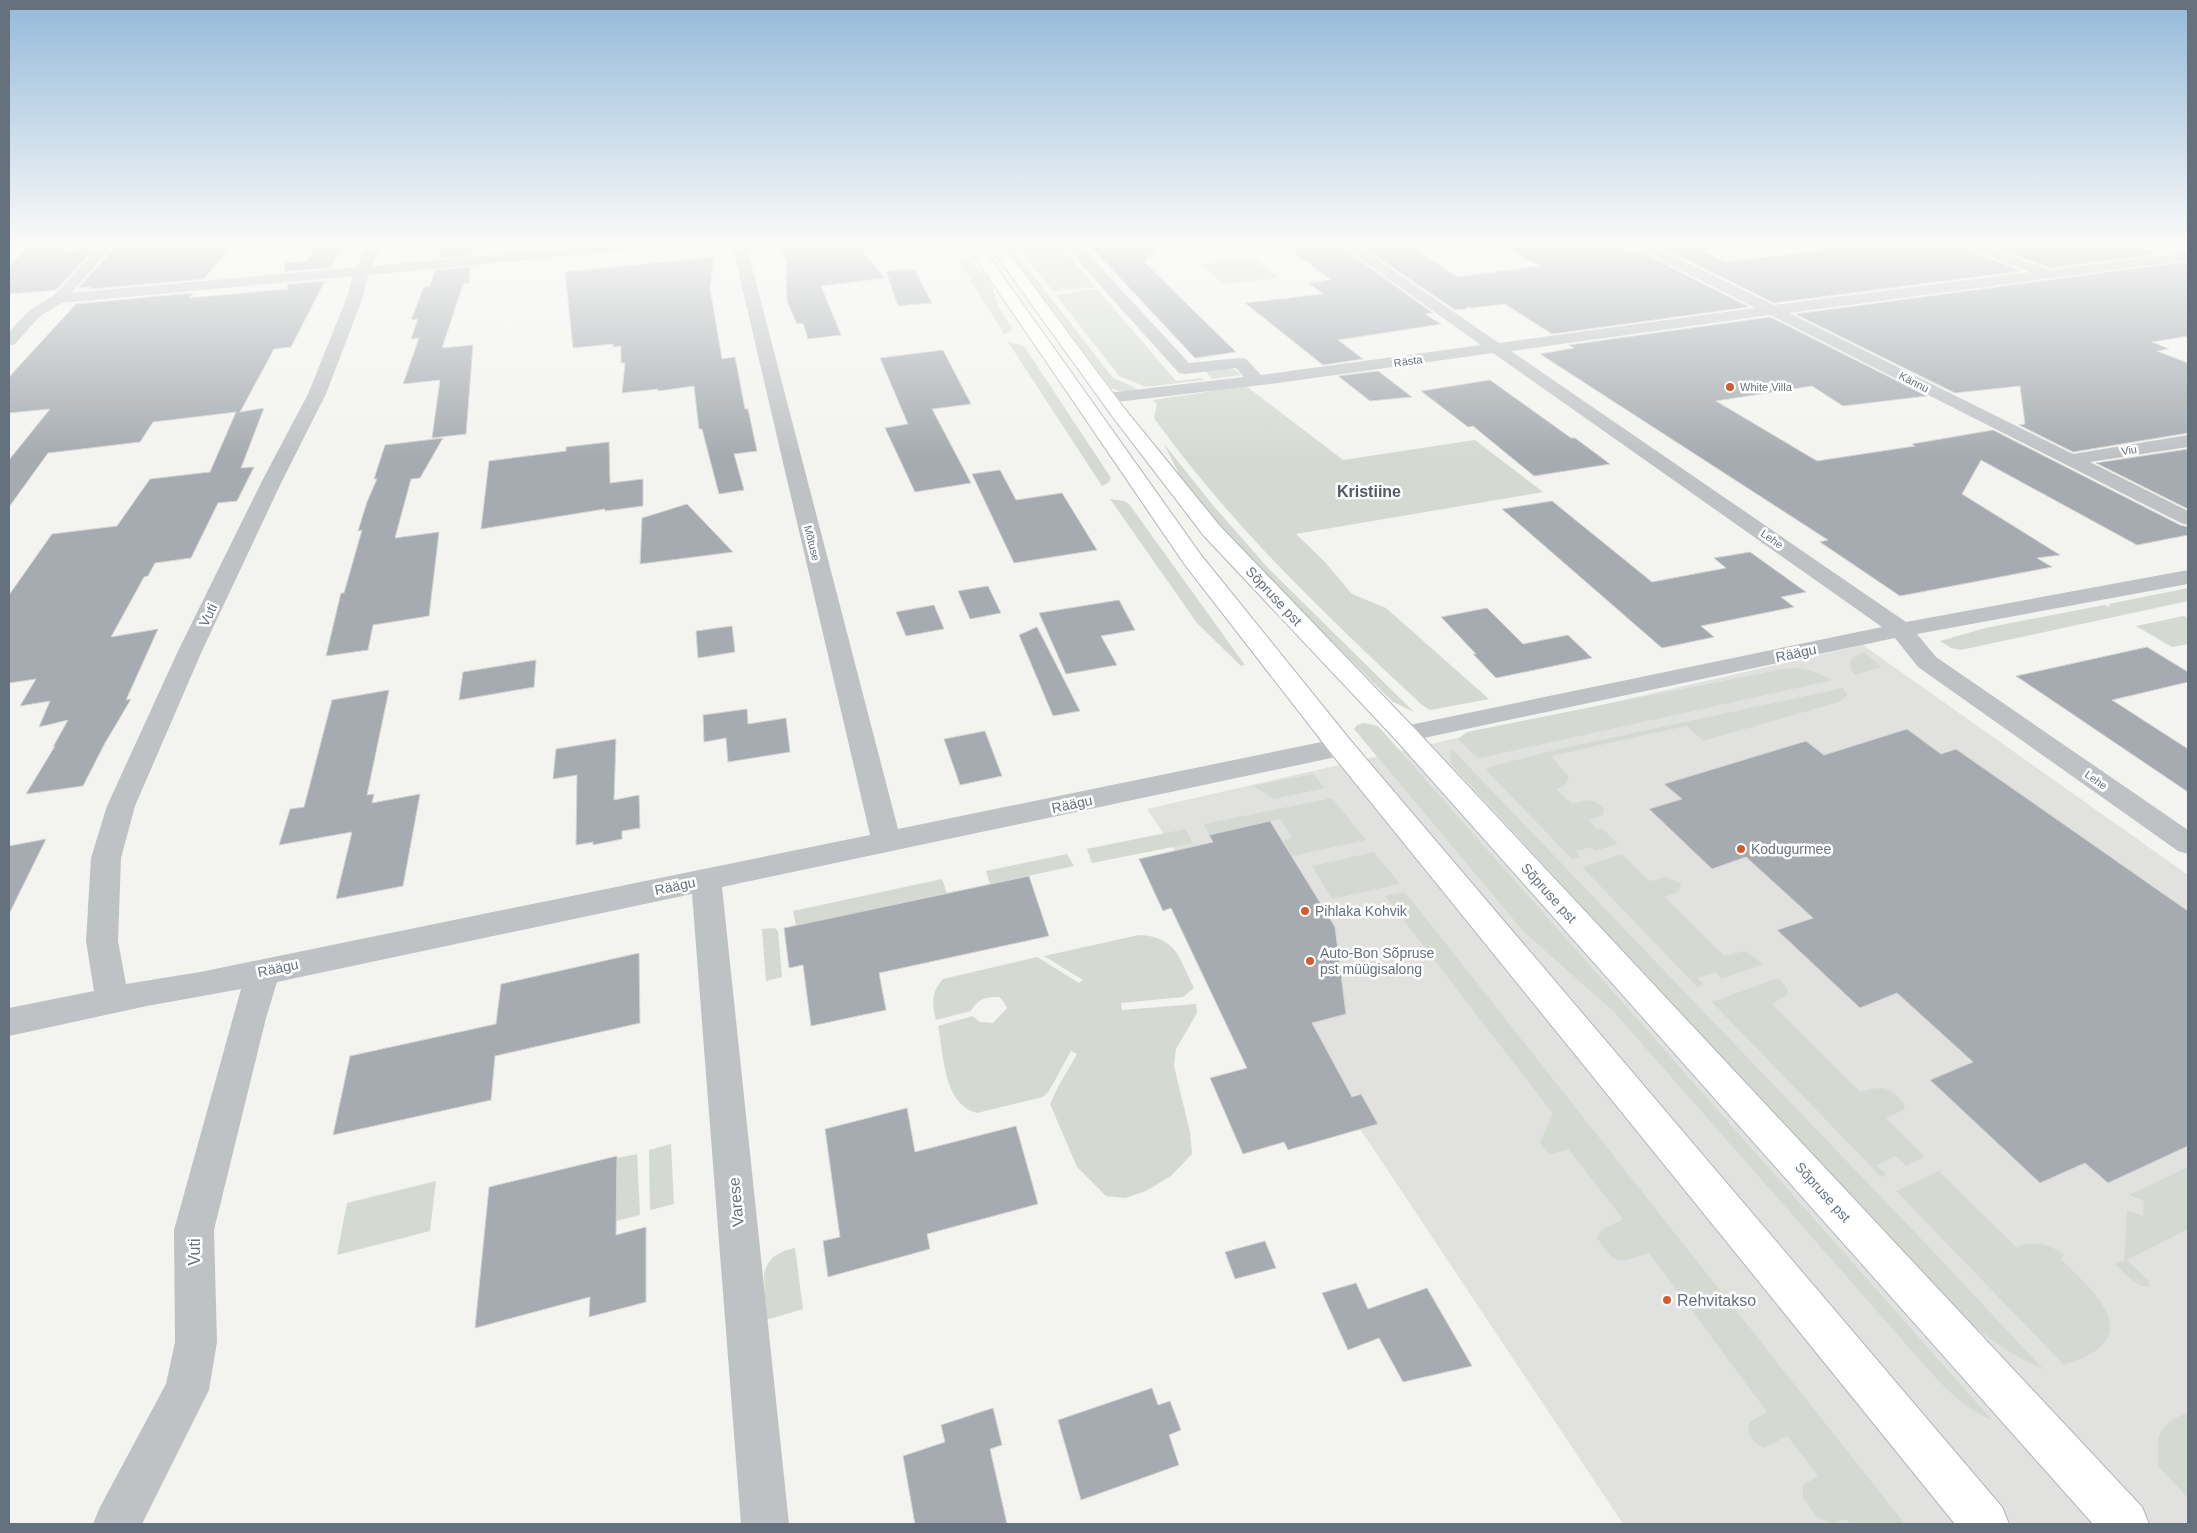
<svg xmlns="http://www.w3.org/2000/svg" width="2197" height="1533" font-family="Helvetica,sans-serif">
	<rect width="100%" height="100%" fill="#f3f3f0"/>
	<!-- built -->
	<path fill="#e1e2e0" d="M1863 645 2188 875V1524H1623L1147 809Z"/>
	<!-- green -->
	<path fill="#d4dad1" d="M1002 244H1009L1113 378 1134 387 1137 390 1123 392 1111 388Z
		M1015 244H1058L1095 287 1057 291 1052 290Z
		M1255 259 1279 278 1223 284 1201 264Z
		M958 260H968L989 279 999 308 1012 328 1010 332 1004 334Z
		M1097 289 1176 381 1202 378 1204 380 1146 387 1119 376 1056 295Z
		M1008 342 1024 346 1111 478 1108 483 1102 486Z
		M1228 368 1234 369 1241 375 1212 379 1205 371Z
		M1246 386 1343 460 1475 440 1543 492 1296 534 1325 562 1352 594 1386 608 1489 699 1430 710 1422 705C1326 616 1231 525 1154 418L1157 405 1153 400Z
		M1164 444 1212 504 1268 568 1414 712 1393 702 1289 599 1203 507 1182 480Z
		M1110 499 1124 501 1129 504 1245 665 1241 666 1197 623Z
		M2188 588V601L1961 650 1951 648 1940 641 1985 628 2104 605 2110 607 2109 604Z
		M2184 616 2188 618V644L2172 647 2136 626Z
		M1864 652 1882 667 1855 675 1851 670 1850 661 1855 656Z
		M1797 668 1812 671 1833 680 1480 758 1475 756 1458 739 1467 732 1782 669Z
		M1843 688 1847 694 1846 697 1839 702 1703 741 1686 726 1551 756 1569 777 1565 786 1556 789 1572 804C1587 800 1592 797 1604 809L1603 815 1589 820 1597 829 1602 828 1618 844 1595 851 1591 847 1576 851 1580 857 1572 859 1486 770 1489 767 1563 748Z
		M1364 723 1378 726 1992 1420C1968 1410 1952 1395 1934 1376L1614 1012 1524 932 1354 729 1357 725Z
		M1451 748 1930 1248 2044 1370C2010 1355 1983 1335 1955 1310L1452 765 1450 759Z
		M1313 774 1325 788 1274 799 1253 786Z
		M1332 798 1366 840 1292 856 1283 840 1292 838 1280 819 1209 835 1204 824Z
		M1185 829 1193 843 1092 863 1087 849Z
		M1374 852 1400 884 1332 899 1312 866Z
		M1067 854 1074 866 990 884 986 871Z
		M1622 854 1649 881 1667 877 1680 883 1681 887 1678 892 1665 897 1724 956 1745 951 1763 964 1722 979 1715 972 1698 978 1704 985 1697 987 1582 867Z
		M942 879 947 893 796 926 793 911Z
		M1405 892 1905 1524H1851L1846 1519 1832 1524 1817 1517 1803 1498V1485L1818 1476 1787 1436 1764 1448C1752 1441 1747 1436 1749 1422L1767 1412 1649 1253C1617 1263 1617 1267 1597 1238L1601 1230 1623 1219 1568 1149 1550 1155 1540 1142 1553 1114 1385 896Z
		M775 928 778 931 782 977 766 981 762 929Z
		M1139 935C1177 937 1179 958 1194 988L1183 997 1121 1003 1122 1010 1196 1004 1197 1013 1176 1049 1174 1066 1190 1132 1192 1154 1171 1176 1146 1191 1125 1198 1106 1196 1077 1167 1050 1104 1058 1087 1077 1054 1071 1051 1049 1091 1043 1097 977 1113C943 1104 944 1055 938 1026L973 1016 980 1022 993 1023 1007 1008 1004 1002 999 997C985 997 978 999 971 1011L936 1020C932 1003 931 993 943 979L1037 957 1079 983 1083 980 1044 956Z
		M1778 978C1795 994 1788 994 1772 1004L1860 1092C1882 1086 1891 1084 1905 1106L1904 1110 1886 1118 1925 1157 1906 1166 1896 1156 1877 1165 1886 1174 1881 1177 1712 1002Z
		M671 1144 674 1204 650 1210 649 1150Z
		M637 1154 640 1215 616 1221 617 1158Z
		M2188 1167V1229L2127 1260 2149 1281V1287C2135 1287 2125 1273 2115 1264L2124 1260 2127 1210 2143 1216 2144 1201 2129 1195Z
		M1939 1171 2016 1247C2037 1240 2045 1244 2065 1254L2061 1259C2079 1278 2131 1319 2101 1346 2091 1356 2076 1360 2064 1365L1896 1191Z
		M436 1181 430 1231 337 1255 347 1203Z
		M795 1248 803 1309 766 1320 764 1274C768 1257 780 1251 795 1248Z
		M2182 1415H2188V1498L2158 1466C2158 1440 2154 1427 2182 1415Z"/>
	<!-- building -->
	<path fill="#a5abb0" stroke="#d4d4d2" d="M153 244H232L204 279 89 289 92 287 78 288 115 247Z
		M317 244H343L331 267 285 272 284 263 307 261Z
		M779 244H852L856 249 860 248 885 278 821 286 841 335 808 339 803 323 797 324 787 301 786 260Z
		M1093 244H1160L1144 262 1236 352 1195 358 1091 247H1096Z
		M1358 244H1406L1458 277 1541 266 1500 244H1610L1628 253 1639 251 1749 307 1552 334 1505 304 1471 308 1468 306 1466 309 1455 310Z
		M1874 244H1961L1964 249 2022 271 1774 303 1663 248 1688 245 1726 262Z
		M1987 244H2127L2158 254 2049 268Z
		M472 245 471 255 439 258 442 248Z
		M1338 245 1433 313 1425 314 1441 324 1338 340 1363 359 1323 365 1245 303 1323 294 1308 283 1331 280 1291 250Z
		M68 246 61 252 94 249 56 290 9 294V266L26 249Z
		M714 257 710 288 722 359 735 357 745 409H748L757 451 734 454 744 490 719 494 702 429H699L694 386 658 391V389L622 393 625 363H621V346L613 347V344L573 348 565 272Z
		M2184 262 2188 264V336L2152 342 2169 349 2157 351 2188 363V433L2073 452 2019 425 2025 424 2020 386 1955 393 1795 314Z
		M470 267 469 283 463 284 442 348 473 345 466 434 432 438 440 380 403 384 419 338 411 339 418 319 411 320 424 287 430 286 435 270Z
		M906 269 915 271 932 303 898 306 886 271Z
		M325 281 291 347 274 349 240 412 264 408 241 468 254 467 237 501 218 503 191 558 155 563 148 576 144 577 111 637 158 629 126 700 131 699 105 743 83 786 26 794 55 746 53 747 68 720 39 727 50 701 20 706 36 679 9 683V595L52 534 117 526 150 479 210 472 236 412 153 422 140 442 48 453 9 507V460L50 409 9 413V377L76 304 193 293 189 298 288 289 287 284Z
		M1770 317 1927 396 1843 406 1812 386 1716 401 1817 461 1915 446 1912 444 1993 430 2180 525 2188 527V535L2137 545 1981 460 1962 494 2060 555 2037 558 2052 567 1900 596 1820 542 1828 540 1540 354 1574 348 1569 345Z
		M943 350 971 404 932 409 971 483 915 492 885 428 908 424 880 358Z
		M1378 371 1412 397 1370 401 1338 376Z
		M1490 380 1571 438H1575L1610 464 1534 476 1473 426 1468 427 1421 391Z
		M443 438 420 478 411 479 395 538 439 532 429 616 373 625 368 650 326 656 341 593H344L362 530 358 531 367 502 377 479H374L385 445Z
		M609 442 610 483 643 479V506L605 511V509L481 529 489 461 566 451V447Z
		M2188 449V509L2096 463Z
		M1000 470 1016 500 1062 493 1097 550 1014 563 972 474Z
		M1552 501 1652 582 1726 568 1714 558 1750 552 1806 592 1781 597 1794 607 1701 626 1714 637 1662 648 1502 509Z
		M687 504 733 552 640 564 642 518Z
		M988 586 1001 613 970 619 958 591Z
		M1119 600 1135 630 1101 636 1117 665 1066 674 1039 613Z
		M934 605 944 629 906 636 896 612Z
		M1487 608 1523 644 1568 635 1592 658 1496 678 1473 654H1476L1441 617Z
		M732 626 735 652 698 658 696 631Z
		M1037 627 1080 711 1053 716 1019 635Z
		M2147 647 2188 672V682L2112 700 2188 749V792L2016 676Z
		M536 660 534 687 459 700 463 672Z
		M389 690 367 795 374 794 372 803 420 794 403 886 336 899 352 832 279 845 290 809 304 807 332 700Z
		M747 709 748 724 786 718 790 752 728 762 726 738 704 742 703 715Z
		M1907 729 1941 754 1956 749 2188 911V1146L2108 1183 2085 1163 2040 1183 1930 1080 1973 1062 1897 993 1860 1008 1777 930 1813 918 1746 857 1712 869 1649 809 1682 799 1664 784 1806 741 1824 755Z
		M985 731 1002 776 960 785 944 739Z
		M616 739 614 800 639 795 640 828 622 831V839L593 845V842L576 845 577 775 553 779 556 749Z
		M1270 821 1335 927 1346 1014 1312 1023 1352 1097 1361 1094 1378 1124 1288 1150 1284 1142 1243 1154 1210 1078 1247 1068 1171 908 1163 911 1139 859 1213 842 1209 835Z
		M46 839 9 914V846Z
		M1029 876 1049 936 879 973 886 1010 811 1026 803 965 789 968 784 928Z
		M639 953 640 1023 495 1056 491 1100 333 1135 350 1056 496 1024 501 984Z
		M907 1108 915 1152 1016 1126 1038 1204 927 1234 930 1249 828 1277 823 1241 840 1237 825 1129Z
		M617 1156 616 1235 646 1227V1302L589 1317 590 1297 475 1328 489 1187Z
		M1265 1241 1276 1268 1235 1279 1225 1252Z
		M1356 1283 1368 1309 1427 1288 1472 1366 1403 1382 1379 1338 1348 1350 1322 1293Z
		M1152 1388 1158 1405 1170 1401 1181 1430 1169 1435 1179 1465 1081 1500 1058 1420Z
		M993 1408 1002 1445 990 1449 1007 1524H915L903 1456 945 1442 941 1425Z"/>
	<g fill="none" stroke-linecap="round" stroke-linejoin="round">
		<!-- secondary casing -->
		<g stroke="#b1b5b9" stroke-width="2">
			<path id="secondary" d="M966 244H980L1201 555 1351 741 2002 1507 2009 1524H1955L1331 753 1185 565Z
				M988 244H1002L1124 408 1220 526 1414 728 2142 1507 2149 1524H2093L1396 740 1204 536 1112 416Z"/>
		</g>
		<!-- minor -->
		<path fill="#bfc2c5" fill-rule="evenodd" d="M101 244H115L71 293 357 267 369 244H383L372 266 609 244H658L651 248 368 275 363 297 326 394 282 481 202 651 135 806 121 858 118 941 126 984 200 972 870 835 732 244H746L898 829 1341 738 1351 741 1354 747 1351 753 1341 756 722 887 789 1524H741L692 894 277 982 266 1018 214 1230 217 1342 209 1390 142 1524H93L100 1507 166 1384 175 1342 174 1230 241 989 147 1006 9 1036V1008L94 991 86 941 91 858 107 806 178 651 262 481 308 394 347 297 353 276 62 303 40 316 15 344 9 346V332L30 310 53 296Z
			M1065 244H1079L1189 363 1240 358 1246 359 1261 375 1481 345 1339 244H1355L1499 343 1755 308 1635 247 1633 244H1650L1774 305 2030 272 1965 247 1963 244H1982L2049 270 2188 252V260L1789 313 2073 454 2188 435V447L2090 462 2188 511V525L2181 523 1770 315 1511 351 1906 622 2188 570V584L1917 634 1936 657 2188 830V854L2178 851 1918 667 1895 638 1405 742 1396 740 1392 734 1396 728 1405 726 1882 627 1493 353 1278 383 1108 403 1102 402 1099 398 1102 394 1108 393 1244 377 1236 368 1185 374 1179 373 1105 291Z"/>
		<!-- secondary -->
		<use href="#secondary" fill="#fff" fill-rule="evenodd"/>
	</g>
	<!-- sky -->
	<linearGradient id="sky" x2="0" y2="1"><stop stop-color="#94b9da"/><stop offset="0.53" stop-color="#fafaf8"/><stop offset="1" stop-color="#fafaf8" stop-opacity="0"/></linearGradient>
	<rect width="2197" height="458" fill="url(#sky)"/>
	<!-- markers -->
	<g fill="#d15c32" stroke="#fff" stroke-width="2">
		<circle cx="1730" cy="387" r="5"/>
		<circle cx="1741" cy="849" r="5"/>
		<circle cx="1305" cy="911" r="5"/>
		<circle cx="1310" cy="961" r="5"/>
		<circle cx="1667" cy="1300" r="5"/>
	</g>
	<g text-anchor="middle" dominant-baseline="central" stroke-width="5" stroke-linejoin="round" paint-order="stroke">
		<!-- far-street labels -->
		<g font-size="11" fill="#65727e" stroke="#fff">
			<text transform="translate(1408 361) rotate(-8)">Rästa</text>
			<text transform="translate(1914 382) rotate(27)">Kännu</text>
			<text transform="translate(2129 450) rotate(-9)">Viu</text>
			<text transform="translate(1772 539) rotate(35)">Lehe</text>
			<text transform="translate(812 543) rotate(76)">Mõtuse</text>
			<text transform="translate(2096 780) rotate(35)">Lehe</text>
		</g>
		<!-- far-poi labels -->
		<g font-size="11" fill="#65727e" stroke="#fff" text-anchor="start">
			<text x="1740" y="387">White Villa</text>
		</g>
		<!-- street labels -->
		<g font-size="14" fill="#65727e" stroke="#fff">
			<text transform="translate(1274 596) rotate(47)">Sõpruse pst</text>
			<text transform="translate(208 615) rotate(-64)">Vuti</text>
			<text transform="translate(1796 653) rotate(-12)">Räägu</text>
			<text transform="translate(1072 804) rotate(-12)">Räägu</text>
			<text transform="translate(675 886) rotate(-12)">Räägu</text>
			<text transform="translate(1549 893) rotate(48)">Sõpruse pst</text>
			<text transform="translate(278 968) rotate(-12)">Räägu</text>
			<text transform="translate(1823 1192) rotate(48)">Sõpruse pst</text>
		</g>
		<!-- poi labels -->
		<g font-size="14" fill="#65727e" stroke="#fff" text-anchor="start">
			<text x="1751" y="849">Kodugurmee</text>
			<text x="1315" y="911">Pihlaka Kohvik</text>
			<text x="1320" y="953">Auto-Bon Sõpruse<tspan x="1320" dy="16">pst müügisalong</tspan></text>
		</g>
		<!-- far-district labels -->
		<g font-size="16" font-weight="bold" fill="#525b64" stroke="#fff">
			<text x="1369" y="491">Kristiine</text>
		</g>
		<!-- near-street labels -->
		<g font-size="16" fill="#65727e" stroke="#fff">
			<text transform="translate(736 1202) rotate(-95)">Varese</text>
			<text transform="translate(194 1252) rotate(-90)">Vuti</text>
		</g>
		<!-- near-poi labels -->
		<g font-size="16" fill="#65727e" stroke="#fff" text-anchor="start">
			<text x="1677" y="1300">Rehvitakso</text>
		</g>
	</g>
	<!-- border -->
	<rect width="2197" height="1533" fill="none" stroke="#65727e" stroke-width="20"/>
</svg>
